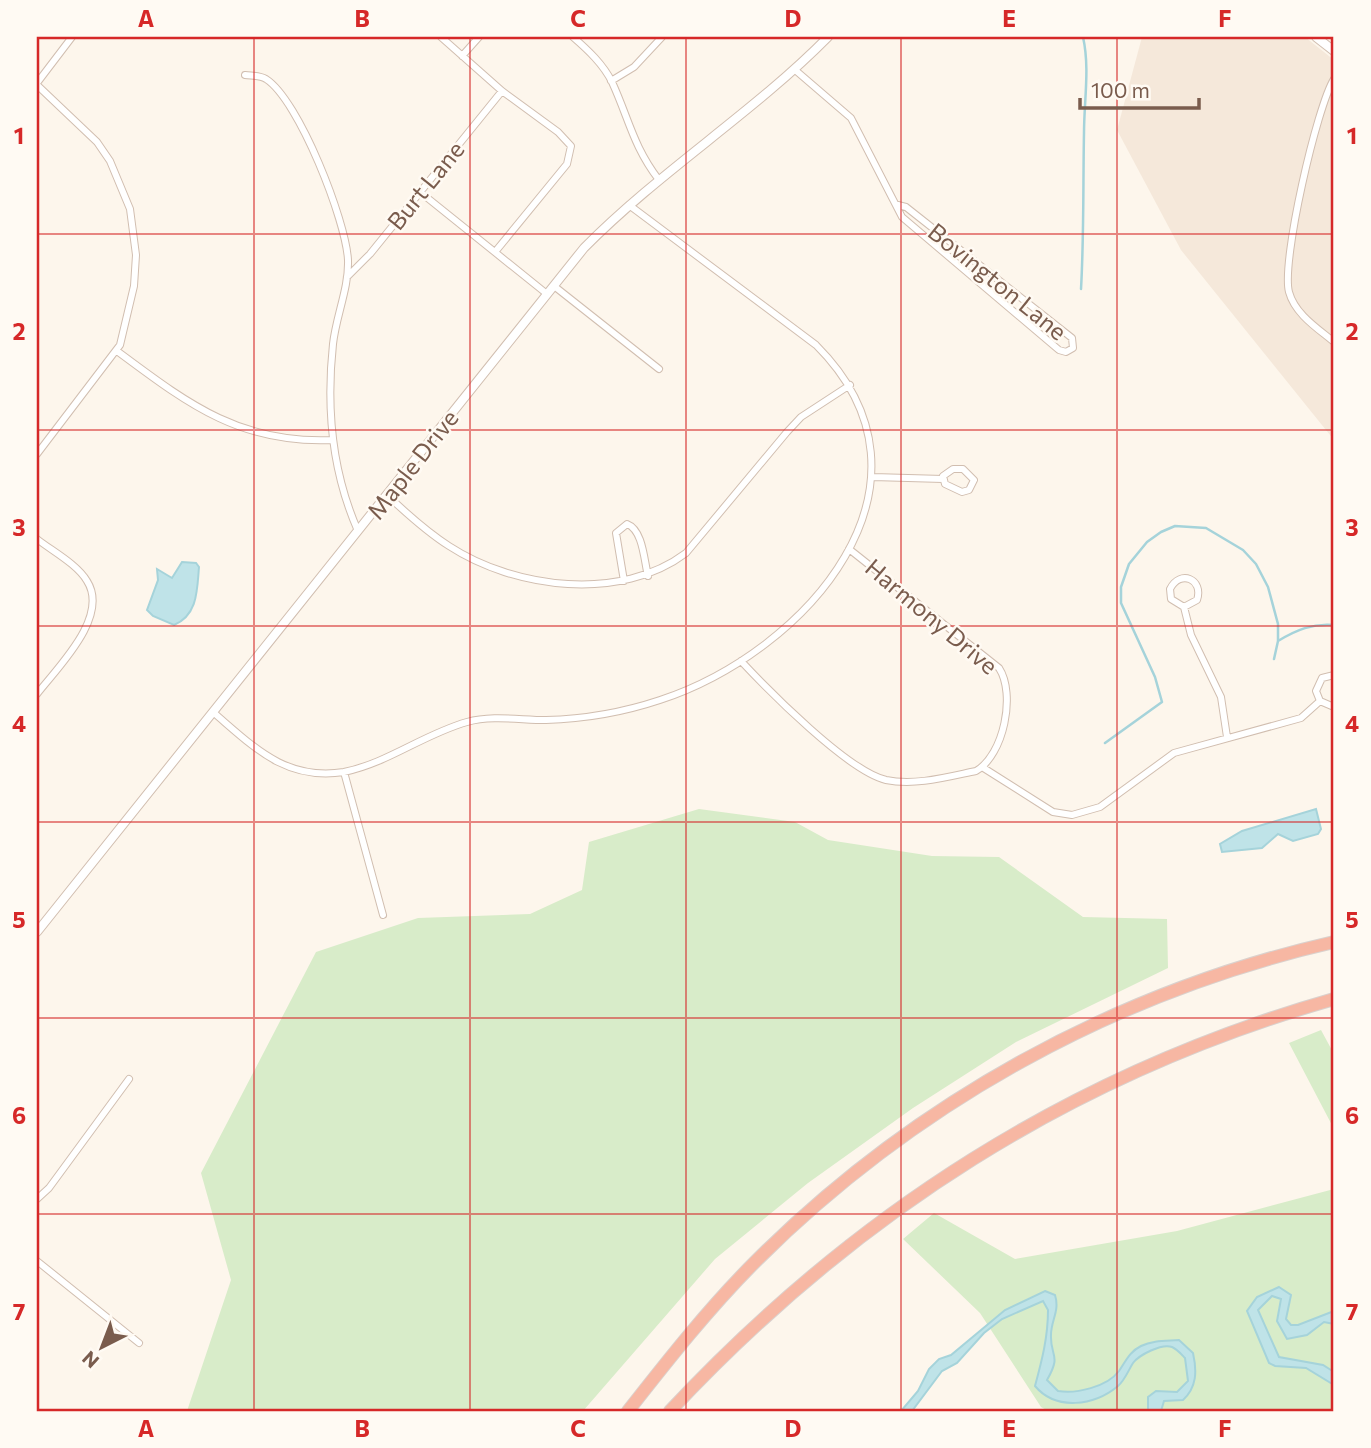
<svg xmlns="http://www.w3.org/2000/svg" width="1371" height="1448" font-family="Commissioner,sans-serif">
	<rect width="100%" height="100%" fill="#fdf6ec"/>
	<!-- residential -->
	<path fill="#f5e8da" d="M1142 37H1305L1334 60V440L1181 250 1117 130Z"/>
	<!-- green -->
	<path fill="#d8ecc9" d="M699 809 795 822 828 840 932 856 999 857 1083 917 1167 919 1168 968 1016 1042 913 1108 808 1183 715 1259 583 1411H187L231 1280 201 1173 316 952 418 918 530 914 582 890 589 842Z
		M1321 1030 1334 1054V1129L1289 1043Z
		M1334 1189V1411H1048L1041 1407 980 1313 903 1239 934 1213 1015 1259 1177 1231Z"/>
	<!-- water -->
	<path fill="#bfe3e8" stroke="#a5d3da" stroke-width="2" d="M182 562 196 563 199 567C197 590 198 615 174 625L153 616 147 610 158 580 157 569 172 578Z
		M1316 809 1321 829 1318 834 1293 841 1278 834 1262 848 1222 852 1220 844 1242 831Z
		M1279 1287 1291 1295 1286 1319 1291 1325H1298L1334 1311V1324L1324 1322 1307 1335 1287 1339 1277 1321 1281 1299 1272 1296 1258 1310 1279 1357 1323 1365 1334 1372V1385L1306 1368 1275 1366 1269 1363 1247 1311 1257 1297Z
		M1045 1291 1055 1295C1060 1311 1051 1320 1051 1335 1050 1357 1062 1354 1047 1380L1058 1391C1076 1394 1107 1387 1119 1371 1126 1361 1129 1352 1141 1346 1153 1340 1166 1341 1179 1340L1193 1353C1197 1371 1197 1387 1183 1400L1164 1401 1161 1411H1148V1397L1156 1391 1177 1392 1188 1381 1185 1358C1182 1355 1177 1349 1172 1347 1162 1343 1139 1355 1133 1363 1128 1371 1125 1380 1118 1386 1094 1406 1056 1411 1035 1386 1042 1360 1048 1337 1048 1310L1043 1301 1002 1319 984 1333 957 1363 942 1371 912 1411H901L918 1391 929 1369 939 1359 951 1355 1005 1310Z"/>
	<g fill="none" stroke-linecap="round" stroke-linejoin="round">
		<!-- stream -->
		<path stroke="#a5d3da" stroke-width="2.5" d="M1081 289C1084 237 1083 185 1084 133 1084 101 1090 68 1083 37
			M1274 659 1278 641C1296 630 1313 623 1334 625
			M1105 743 1162 702 1155 677 1121 603V587L1129 564 1147 542 1161 532 1175 526 1206 528 1243 550 1256 564 1268 587 1278 624V641"/>
		<!-- minor casing -->
		<g stroke="#d1beb0" stroke-width="8">
			<path id="minor" d="M441 37 502 91 558 132 571 146 567 164 495 252
				M573 37C588 50 603 64 612 82 629 119 633 146 659 180
				M462 56 479 37
				M794 69 851 118 902 217 1059 350 1066 352 1073 348 1072 338 906 207 898 205
				M245 75C252 76 259 75 266 79 299 100 346 221 348 260 349 288 336 316 333 344 326 409 332 472 358 531
				M1334 79C1317 106 1281 262 1289 292 1295 314 1317 328 1334 342
				M611 81 634 67 662 37
				M37 83 72 37
				M37 85 97 142 110 161 130 209 136 255 134 286 120 345 37 454
				M420 192 547 294
				M347 277 370 254 502 91
				M554 286 659 369
				M117 351C187 403 239 444 332 440
				M953 469H963L974 480 969 490 962 492 945 484 943 476Z
				M873 477 943 479
				M387 495C406 513 427 532 449 546 515 589 621 602 686 553L787 432 801 417 850 385
				M37 539C52 551 77 564 87 581 110 617 57 668 37 694
				M624 581 616 533 627 524C643 530 644 560 648 576
				M1184 607 1171 599 1170 589C1180 569 1204 579 1197 600L1184 607 1191 635 1221 697 1227 737
				M741 661C769 691 848 771 886 780 915 786 947 777 976 771 1004 755 1016 694 999 668L849 549
				M1334 675 1322 678 1316 691 1320 701 1334 707
				M214 713C255 748 286 781 344 772 388 763 424 734 467 722 492 715 520 720 546 720 584 719 624 712 660 700 806 652 955 484 816 345L629 205
				M982 767 1053 812 1072 815 1100 807 1174 753 1301 718 1320 701
				M344 772 383 915
				M37 1199 49 1188 129 1079
				M37 1261 139 1343"/>
		</g>
		<!-- tertiary casing -->
		<g stroke="#d1beb0" stroke-width="10">
			<path id="tertiary" d="M1316 37 1334 51
				M37 932 584 248C660 171 753 113 828 37"/>
		</g>
		<!-- motorway casing -->
		<g stroke="#dad1cd" stroke-width="14">
			<path id="motorway" d="M628 1411C668 1360 709 1308 755 1262 914 1103 1115 992 1334 942
				M670 1411C855 1213 1072 1074 1334 999"/>
		</g>
		<!-- minor -->
		<use href="#minor" stroke="#fff" stroke-width="6"/>
		<!-- tertiary -->
		<use href="#tertiary" stroke="#fff" stroke-width="8"/>
		<!-- motorway -->
		<use href="#motorway" stroke="#f7b7a3" stroke-width="12"/>
	</g>
	<!-- grid -->
	<path fill="none" stroke="#d62828" stroke-width="2" stroke-opacity="0.55" d="M254 37V1411M470 37V1411M686 37V1411M901 37V1411M1117 37V1411M37 234H1334M37 430H1334M37 626H1334M37 822H1334M37 1018H1334M37 1214H1334"/>
	<g text-anchor="middle" dominant-baseline="central" stroke-width="5" stroke-linejoin="round" paint-order="stroke">
		<!-- street labels -->
		<g font-size="24" fill="#7a5c4d" stroke="#fffaf3">
			<text transform="translate(425 185) rotate(-51)">Burt Lane</text>
			<text transform="translate(998 281) rotate(39)">Bovington Lane</text>
			<text transform="translate(412 464) rotate(-52)">Maple Drive</text>
			<text transform="translate(932 616) rotate(40)">Harmony Drive</text>
		</g>
	</g>
	<!-- border -->
	<rect width="1371" height="1448" fill="none" stroke="#fffaf3" stroke-width="77"/>
	<!-- north arrow -->
	<g transform="translate(102 1347) rotate(222)" stroke="#fffaf3" stroke-width="5" paint-order="stroke">
	<path d="M0-5L12 26L0 18L-12 26Z" fill="#7a5c4d"/>
	<text y="-10" font-size="19" font-weight="bold" text-anchor="middle" fill="#7a5c4d">N</text>
	</g>
	<!-- scale -->
	<path d="M1080 98v10h119v-10" fill="none" stroke="#7a5c4d" stroke-width="3.5"/>
	<text x="1091" y="98" font-size="21" fill="#7a5c4d" stroke="#fffaf3" stroke-width="5" paint-order="stroke">100 m</text>
	<rect x="38" y="38" width="1294" height="1372" fill="none" stroke="#d62828" stroke-width="2.5"/>
	<g font-size="23" text-anchor="middle" font-weight="bold" fill="#d62828">
		<text x="146" y="27">A</text>
		<text x="362" y="27">B</text>
		<text x="578" y="27">C</text>
		<text x="793" y="27">D</text>
		<text x="1009" y="27">E</text>
		<text x="1225" y="27">F</text>
		<text x="19" y="144">1</text>
		<text x="1352" y="144">1</text>
		<text x="19" y="340">2</text>
		<text x="1352" y="340">2</text>
		<text x="19" y="536">3</text>
		<text x="1352" y="536">3</text>
		<text x="19" y="732">4</text>
		<text x="1352" y="732">4</text>
		<text x="19" y="928">5</text>
		<text x="1352" y="928">5</text>
		<text x="19" y="1124">6</text>
		<text x="1352" y="1124">6</text>
		<text x="19" y="1320">7</text>
		<text x="1352" y="1320">7</text>
		<text x="146" y="1437">A</text>
		<text x="362" y="1437">B</text>
		<text x="578" y="1437">C</text>
		<text x="793" y="1437">D</text>
		<text x="1009" y="1437">E</text>
		<text x="1225" y="1437">F</text>
	</g>
</svg>
